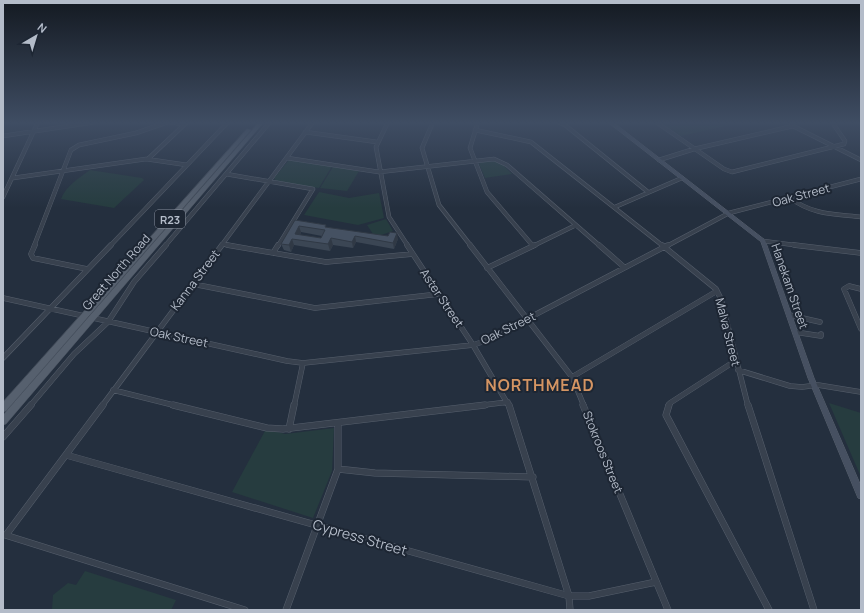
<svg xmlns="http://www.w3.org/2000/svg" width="864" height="613" font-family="Manrope,sans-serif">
	<rect width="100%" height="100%" fill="#242f3e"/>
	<!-- green -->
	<path fill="#263c3f" d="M659 122H743L681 136Z
		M289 160 332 166 319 188 276 181 274 178Z
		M496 161 500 162 512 174 485 178 479 164 481 162Z
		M333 167 359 171 347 191 320 188Z
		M90 170 142 178 144 180 114 208 61 199C66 186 79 178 90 170Z
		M319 192 349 198 379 193 384 218 358 225 304 215Z
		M386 219 393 231 375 237 367 225Z
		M829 403 861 413V477Z
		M334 428 332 471 313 518 232 492 266 429 285 434Z
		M85 571 176 600 171 610H52L53 595 68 583 76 585Z"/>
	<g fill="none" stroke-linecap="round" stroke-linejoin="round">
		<!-- street-far2 casing -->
		<g stroke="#565f6c" stroke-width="4.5">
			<path id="street-far2" d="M388 122 376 147 389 217 408 246
				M433 122 422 148 439 205 471 246
				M478 122 470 148 487 192 533 246
				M558 122 565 125 648 192
				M656 122 724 169 732 172 844 144 845 141 832 122
				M790 122 793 126 861 160
				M475 130 531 142 663 246
				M305 132 377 142
				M3 136 95 122
				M287 158 379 172 494 159 507 165 600 246
				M148 159 187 122
				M659 160 694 149 793 126
				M226 174 313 189 278 246
				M13 178 146 159 187 165
				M3 197 38 122
				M790 198C813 215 834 214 861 217
				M615 207 682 178
				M763 241 802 246
				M223 244 233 246
				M34 246 71 150 79 145 136 133 168 122 184 124
				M110 246 228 122
				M165 246 270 122
				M221 246 313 122
				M533 246 576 225
				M667 246 729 213 861 179"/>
		</g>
		<!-- street-far1 casing -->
		<g stroke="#565f6c" stroke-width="5.5">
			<path id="street-far1" d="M35 245 31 254 33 258 87 269
				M227 245 326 262 413 254
				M407 245 473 345 509 406
				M470 245 572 377 584 406
				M532 245 533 246
				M599 245 624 267
				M662 245 716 289 721 299 748 406
				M794 245 861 253
				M273 253 278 245
				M487 268 535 245
				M193 284 315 308 439 294
				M861 289 849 286 844 289 861 329
				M3 298 287 361 303 363 473 345 485 341 668 245
				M789 315 820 322
				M795 332 821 336V334
				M3 358 111 245
				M738 370 790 386 802 387 818 385 861 392
				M572 377 717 291
				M113 390 177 406
				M30 406 74 354 108 322 134 282 166 245
				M102 406 222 245
				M294 406 303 363
				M476 406 508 402
				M668 406 670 403 735 361"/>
		</g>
		<!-- street casing -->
		<g stroke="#565f6c" stroke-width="7">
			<path id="street" d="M173 405 267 428 283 429 485 405
				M509 405 569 596 570 610
				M583 405 668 610
				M669 405 666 415 769 610
				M748 405 814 610
				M289 429 294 405
				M3 437 31 405
				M66 455 569 596H589L656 582
				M338 469 375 473 533 477
				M5 535 245 610
				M6 535 103 405
				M286 610 338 469V424"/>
		</g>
		<!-- secondary casing -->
		<g stroke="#565f6c" stroke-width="1">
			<path id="secondary" d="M608 122H613L765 240 814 378 861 486V499L858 498 808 378 761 242Z"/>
		</g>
		<!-- primary casing -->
		<g stroke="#414a57" stroke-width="1">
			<path id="primary" d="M259 122H264L6 424 3 425V415Z
				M247 129 251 130 6 411 3 412V402Z"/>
		</g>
		<!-- street-far2 -->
		<use href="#street-far2" stroke="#38414e" stroke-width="3.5"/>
		<!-- street-far1 -->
		<use href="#street-far1" stroke="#38414e" stroke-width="4.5"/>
		<!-- street -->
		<use href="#street" stroke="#38414e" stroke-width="6"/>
		<!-- secondary -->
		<use href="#secondary" fill="#465061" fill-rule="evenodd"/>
		<!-- primary -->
		<use href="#primary" fill="#56606e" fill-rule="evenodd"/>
	</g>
	<!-- wall -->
	<path fill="#3b4654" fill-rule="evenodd" d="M295 220 326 225V227L398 239 394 249 356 242 353 248 333 245 330 251 294 245 291 252 284 250 281 244ZM301 232 322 236 321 238 300 235Z"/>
	<!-- shaded-wall -->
	<path fill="#303945" d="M299 226 301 232 297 240 295 234Z
		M397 233 398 239 394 249 393 243Z
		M355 236 356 242 353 248 352 242Z
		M331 238 333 245 330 251 328 244Z
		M292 239 294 245 291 252 289 245Z"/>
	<!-- building -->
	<path fill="#455162" stroke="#303945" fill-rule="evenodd" d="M295 220 326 225 325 227 388 236 390 232 397 233 393 243 355 236 352 242 331 238 328 244 292 239 289 245 281 244ZM299 226 325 230 321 238 295 234Z"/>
	<!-- sky -->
	<linearGradient id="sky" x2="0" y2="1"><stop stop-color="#141a22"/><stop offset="0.59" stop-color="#3f4d63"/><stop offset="1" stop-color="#3f4d63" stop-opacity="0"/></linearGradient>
	<rect width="864" height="208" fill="url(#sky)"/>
	<g text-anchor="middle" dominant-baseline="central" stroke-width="4" stroke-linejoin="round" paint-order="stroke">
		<!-- shield labels -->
		<rect fill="#1d2633" stroke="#878f9c" stroke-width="1" x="155" y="210" width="30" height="18" rx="3"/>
		<g font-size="11" font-weight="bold" fill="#b4bcc9">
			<text x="170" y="219">R23</text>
		</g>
		<!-- street labels -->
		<g font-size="12" fill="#b4bcc9" stroke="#1d2633">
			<text transform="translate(801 195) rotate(-15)">Oak Street</text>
			<text transform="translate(116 272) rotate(-49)">Great North Road</text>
			<text transform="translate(195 280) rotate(-53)">Kanna Street</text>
			<text transform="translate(790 286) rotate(71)">Hanekam Street</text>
			<text transform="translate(442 298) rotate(56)">Aster Street</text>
			<text transform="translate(508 328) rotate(-26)">Oak Street</text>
			<text transform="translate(728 332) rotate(76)">Malva Street</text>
			<text transform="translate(179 337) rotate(12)">Oak Street</text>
			<text transform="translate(603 452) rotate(68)">Stokroos Street</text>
		</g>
		<!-- near-street labels -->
		<g font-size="14" fill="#b4bcc9" stroke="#1d2633">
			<text transform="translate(360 537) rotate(16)">Cypress Street</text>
		</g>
		<!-- district labels -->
		<g font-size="16" font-weight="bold" letter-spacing="1" fill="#d59563" stroke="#1d2633">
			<text x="540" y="385">NORTHMEAD</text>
		</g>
	</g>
	<!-- border -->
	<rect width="864" height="613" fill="none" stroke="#b4bcc9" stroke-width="8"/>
	<!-- north arrow -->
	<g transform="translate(36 36) rotate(38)" stroke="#1d2633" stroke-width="3" paint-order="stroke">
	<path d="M0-3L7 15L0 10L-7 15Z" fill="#b4bcc9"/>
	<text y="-6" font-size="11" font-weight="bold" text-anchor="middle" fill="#b4bcc9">N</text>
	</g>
</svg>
